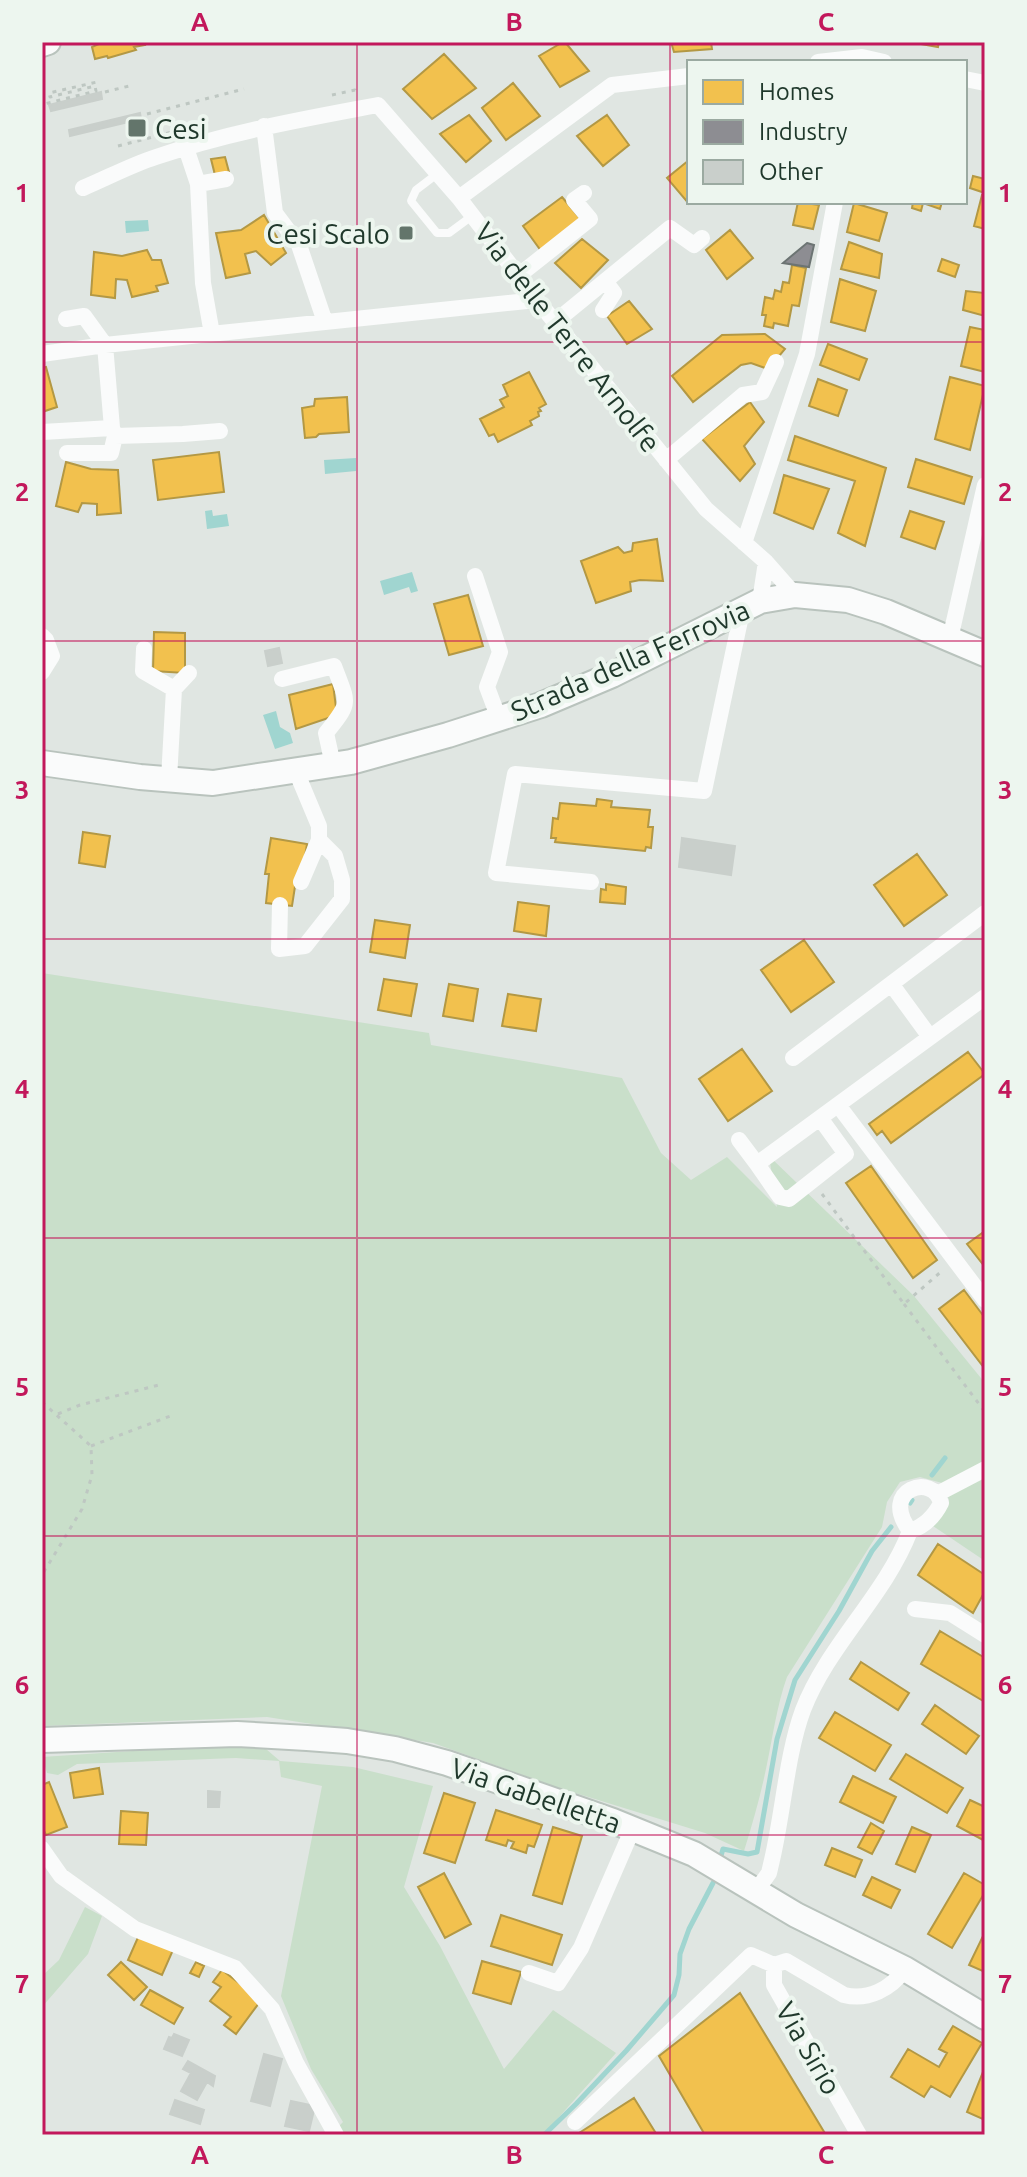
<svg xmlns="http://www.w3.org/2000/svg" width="1027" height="2177" font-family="Ubuntu,sans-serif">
	<rect width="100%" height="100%" fill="#e0e6e2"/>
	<!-- green -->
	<path fill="#c9dfca" d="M42 973 429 1033 431 1045 622 1078 661 1153 691 1180 727 1157 777 1207 769 1156 914 1296 985 1383V1561L933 1526 949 1500 942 1483 920 1477 900 1482 887 1502 882 1527 787 1677C777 1705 773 1735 767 1764 761 1794 753 1822 744 1851L705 1833 556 1787 433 1743 267 1717 42 1726Z
		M244 1747 266 1749 280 1761 353 1767 433 1786 404 1887 440 1946 504 2069 553 2010 616 2053 543 2135H344L339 2126 343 2122 311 2069 281 1996 322 1786 281 1777 279 1761 236 1758 77 1764 58 1775 47 1773 42 1757 162 1749Z
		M85 1907 102 1916 88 1954 42 2007V1976L59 1960Z"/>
	<!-- water -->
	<path fill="#a0d5d0" d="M148 220 149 231 126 233 125 221Z
		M356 458V471L325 474 324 460Z
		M212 510 213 516 227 514 229 526 207 529 205 511Z
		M412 572 418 591 411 593 409 587 384 595 380 581Z
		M276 711 280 727 290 733 293 743 275 749 263 715Z"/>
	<!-- homes -->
	<path fill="#f2c14e" stroke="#b39844" stroke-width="2" d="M103 42H144L145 45 134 47 136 50 108 58 107 56 95 59 92 47Z
		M563 42H565L589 71 560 87 539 56Z
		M671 42H711L712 49 674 52Z
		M910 42H939L938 47Z
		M444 54 476 88 432 119 403 89Z
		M513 83 540 116 506 140 482 108Z
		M469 115 491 141 466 162 440 134Z
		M607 115 629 145 603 166 577 136Z
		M225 157 229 172 215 175 211 159Z
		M689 160V202H692L689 204 667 178Z
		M973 176 985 179V193L970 188Z
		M982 195 985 196V229L974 226Z
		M562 197 584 223 544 255 523 226Z
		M798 202 819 205 813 229 793 225Z
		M913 202H942L940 209 923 203 921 211 912 208Z
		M854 203 887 213 879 241 847 232Z
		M264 215 286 253 271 265 256 251 245 254 250 273 226 278 216 233 241 230Z
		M730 230 753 258 727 279 706 250Z
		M582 239 608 260 581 288 555 263Z
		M849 242 882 254 879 278 841 269Z
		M147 250 152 260H161L168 283 156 286 158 291 132 297 127 280 116 279 115 298 91 295 94 252 122 256Z
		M942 259 959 265 955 277 938 271Z
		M792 265 806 268 799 306 792 305 788 326 774 323 773 328 764 326 766 315H762L765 297 773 299 775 290 781 292 783 282 789 283Z
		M840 279 876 291 865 331 831 322Z
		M985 286V316L963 310 966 291 984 293Z
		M629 301 652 329 627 344 607 316Z
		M970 327 985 330V372L961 366Z
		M765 334 785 349 768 369 751 363 741 365 693 402 672 376 722 335Z
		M828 344 867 359 859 380 820 365Z
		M46 367 57 407 42 412V368Z
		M529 372 546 404 539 408 541 411 538 412 539 416 530 421 532 425 498 442 494 434 489 436 480 419 504 407 500 400 508 396 503 385Z
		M950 377 985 386 970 450 935 439Z
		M818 379 847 390 838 416 809 406Z
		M347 397 349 432 319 434 316 437 305 438 302 408 314 406 315 399Z
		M750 402 764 422 744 446 755 464 740 481 702 439Z
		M795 436 886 468 865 546 838 533 855 481 788 460Z
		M219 452 224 492 158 500 153 460Z
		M916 459 972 477 964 504 908 487Z
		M66 462 91 469 118 470 121 513 97 515V504L82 503 78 512 56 506Z
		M784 475 829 489 813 529 774 513Z
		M910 511 944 522 935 549 901 537Z
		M657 539 663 581 640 580 630 582 631 591 596 603 581 561 618 547 624 553 632 551 633 543Z
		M468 595 483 646 449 655 434 604Z
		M154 632 185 633V673L153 671Z
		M333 684 337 715 296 729 289 695Z
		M597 799 612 801 611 807 650 810 648 827H653L651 848 646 847 645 851 555 842 556 838H551L553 818 558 819 560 803 596 806Z
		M83 832 110 836 105 867 79 863Z
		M271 838 307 844 301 882 296 880 292 906 266 903 269 874H265Z
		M917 854 947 895 904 926 874 885Z
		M606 884 626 887 625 904 600 902 601 889 606 890Z
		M518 902 549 906 546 936 514 931Z
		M375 920 410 925 405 958 370 952Z
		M804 940 834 982 791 1012 761 970Z
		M384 979 417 984 411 1016 378 1010Z
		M449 984 478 989 473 1021 443 1016Z
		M508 994 541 999 536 1031 502 1026Z
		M742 1049 772 1091 728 1121 699 1079Z
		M968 1052 985 1074 891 1143 882 1131 877 1135 869 1124Z
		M871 1166 937 1260 913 1278 846 1183Z
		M985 1231V1267L967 1244Z
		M964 1290 985 1318V1369L939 1309Z
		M938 1544 985 1575V1591L973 1613 918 1575Z
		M940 1631 985 1658V1702L921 1664Z
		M861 1662 909 1693 898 1710 850 1679Z
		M935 1705 979 1736 966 1754 922 1724Z
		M835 1712 891 1745 875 1771 819 1738Z
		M906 1754 963 1788 947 1813 890 1779Z
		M99 1768 103 1794 74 1798 70 1773Z
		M853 1776 896 1797 883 1823 840 1802Z
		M49 1782 67 1827 46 1835 42 1827V1785Z
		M444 1793 475 1803 455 1863 424 1853Z
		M970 1800 985 1807V1841L957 1826Z
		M496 1810 542 1825 534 1847 528 1845 526 1853 511 1848 514 1842 508 1840 506 1846 486 1840Z
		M121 1811 148 1813 146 1845 119 1844Z
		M871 1823 884 1831 872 1854 858 1847Z
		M553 1827 582 1836 562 1904 533 1895Z
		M912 1827 931 1835 915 1872 896 1864Z
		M832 1848 862 1860 855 1877 825 1865Z
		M444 1873 471 1924 445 1938 418 1887Z
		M964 1873 985 1885V1892L952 1948 928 1934Z
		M872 1877 900 1890 891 1908 863 1895Z
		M501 1915 562 1935 552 1965 491 1946Z
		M985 1932V1972L969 1965Z
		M139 1935 173 1950 162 1975 128 1960Z
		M482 1961 521 1972 511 2004 473 1993Z
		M121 1962 147 1987 134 2000 108 1975Z
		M196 1962 204 1966 199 1977 190 1973Z
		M222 1970 252 1993 259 2003 236 2034 224 2025 231 2017 210 2001 221 1987 213 1982Z
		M150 1990 183 2008 174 2024 141 2005Z
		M740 1993 826 2135H705L659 2056Z
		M953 2026 982 2043 950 2097 931 2086 924 2097 891 2077 908 2049 939 2067 947 2053 939 2049Z
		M983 2072 985 2073V2120L967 2112Z
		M634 2098 657 2135H576Z"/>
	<!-- industry -->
	<path fill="#8d8d92" stroke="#6c7473" stroke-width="2" d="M807 243 814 245 809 267 783 263Z"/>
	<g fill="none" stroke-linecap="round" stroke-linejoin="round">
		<!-- stream -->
		<path stroke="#a0d5d0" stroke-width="5" d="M932 1475 945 1458
			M910 1503 912 1500
			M720 1859 723 1849 748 1854 757 1852 777 1739 795 1680 839 1611 872 1551 891 1527
			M544 2135 576 2104 626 2051 674 1995 679 1975 680 1954 689 1929 713 1883"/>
	</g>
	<!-- building -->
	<path fill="#c9cfcb" stroke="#c9cfcb" stroke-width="2" d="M101 92 102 99 51 111 49 105Z
		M140 113 141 119 70 136 69 130Z
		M279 648 282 663 268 666 265 651Z
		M682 838 735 846 731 875 679 867Z
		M208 1791 220 1792 219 1807H208Z
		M174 2034 189 2040 182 2056 164 2049 169 2037 172 2038Z
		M264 2054 282 2059 270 2106 251 2101Z
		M188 2061 215 2076 213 2086 207 2082 197 2100 181 2091 191 2073 183 2069Z
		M175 2100 204 2110 200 2124 170 2114Z
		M291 2101 315 2106 309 2131 285 2126Z"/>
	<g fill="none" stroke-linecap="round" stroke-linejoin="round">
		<!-- secondary casing -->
		<g stroke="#b9c3bd" stroke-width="28">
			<path id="secondary" d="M42 44 48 42
				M42 763 140 777 213 783 351 762 448 735 541 705 612 675 760 601 795 595 848 600 886 612 985 654
				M42 1740 237 1734 307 1738 347 1741 395 1749 447 1763 613 1821 694 1854 796 1915 905 1969 985 2017"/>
		</g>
		<!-- path -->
		<path stroke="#bec7c2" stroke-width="3" stroke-dasharray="4 6" stroke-linecap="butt" d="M105 92 133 85
			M332 95 355 90 358 94
			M42 97 44 104 96 91 95 86 50 97 49 93 97 82
			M147 114 244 89
			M118 146 180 130
			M822 1194 904 1304 943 1270
			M904 1304 985 1412
			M42 1402 91 1446 92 1475 82 1509 42 1575
			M58 1414 80 1405 163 1384
			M91 1446 173 1415"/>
		<!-- lane -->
		<path stroke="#fafbfb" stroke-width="8" d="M437 174 416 190 411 201 437 233H449L472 216"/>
		<!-- street -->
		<path stroke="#fafbfb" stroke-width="16" d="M818 62 862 57 884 62
			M965 79 985 83
			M264 126 275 213 299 245 325 322
			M186 148 198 184 203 283 212 334
			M198 184 226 179
			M83 188C107 178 131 165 156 157 229 132 304 119 378 105L459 198 537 300 706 509 766 562 795 595
			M459 198 612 85 689 76
			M518 276 590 219 574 200 584 193
			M603 310 614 293 605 281
			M555 322 670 228 694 245 702 238
			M42 354 105 345 84 316 66 319
			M112 428 115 436 183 434 220 431
			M42 432 112 428 105 345 537 300
			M67 453H111L115 436
			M666 460 743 395 762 392 776 362
			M744 543 807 354 835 202
			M475 576 500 652 487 687 499 719
			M760 601 766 562
			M42 636 46 640 52 656 42 672
			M950 639 985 485
			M144 649 143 671 174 689 169 779
			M282 679 334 666C348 704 352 701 326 733L333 765
			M174 689 189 673
			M301 882 319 840
			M591 882 496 873 515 774 704 791 742 611
			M280 905 279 949 305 946 342 899V880L335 856 319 840V826L296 771
			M892 985 930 1037
			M793 1058 985 913
			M838 1105 985 1300
			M820 1118 846 1154 789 1199 780 1197 757 1164C833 1109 909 1053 985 997
			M739 1140 757 1164
			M939 1493 985 1469
			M915 1609 950 1613 985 1635
			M42 1849 61 1876 135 1929 235 1968 272 2009 296 2063 336 2135
			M756 1891 769 1873 772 1860C783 1813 787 1753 803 1710 828 1645 885 1596 910 1531 925 1526 934 1517 941 1503 934 1472 878 1489 910 1531
			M529 1973 558 1983 581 1948 633 1828
			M575 2122 751 1955 774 1965
			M859 2135 774 1985V1965L786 1961 844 1995C868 2001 891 1989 905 1969"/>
		<!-- secondary -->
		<use href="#secondary" stroke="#fafbfb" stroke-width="24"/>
	</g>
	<!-- grid -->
	<path fill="none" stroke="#c2185b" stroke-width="2" stroke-opacity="0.55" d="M357 42V2135M670 42V2135M42 342H985M42 641H985M42 939H985M42 1238H985M42 1536H985M42 1835H985"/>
	<!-- markers -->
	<g fill="#63756b" stroke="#edf6ef" stroke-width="3">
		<rect x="127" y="118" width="20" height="20" rx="4"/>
		<rect x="398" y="225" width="16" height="16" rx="4"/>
	</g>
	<g text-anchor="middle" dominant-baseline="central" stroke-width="8" stroke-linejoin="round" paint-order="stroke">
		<!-- poi labels -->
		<g font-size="28" fill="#1f382b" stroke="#edf6ef" text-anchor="start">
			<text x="155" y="128">Cesi</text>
			<text x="390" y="233" text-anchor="end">Cesi Scalo</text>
		</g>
		<!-- street labels -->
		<g font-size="28" fill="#1f382b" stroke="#edf6ef">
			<text transform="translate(568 337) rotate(52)">Via delle Terre Arnolfe</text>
			<text transform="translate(630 660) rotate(-24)">Strada della Ferrovia</text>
			<text transform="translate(536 1795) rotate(19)">Via Gabelletta</text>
			<text transform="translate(809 2048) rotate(60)">Via Sirio</text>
		</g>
	</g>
	<!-- border -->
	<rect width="1027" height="2177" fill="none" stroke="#edf6ef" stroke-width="88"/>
	<!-- legend -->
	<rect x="687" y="60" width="280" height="144" fill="#edf6ef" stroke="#9baaa1" stroke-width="2"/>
	<rect x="703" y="80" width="40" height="24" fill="#f2c14e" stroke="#9baaa1" stroke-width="2"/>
	<text x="759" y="100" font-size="24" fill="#1f382b">Homes</text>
	<rect x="703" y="120" width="40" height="24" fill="#8d8d92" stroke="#9baaa1" stroke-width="2"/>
	<text x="759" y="140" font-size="24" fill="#1f382b">Industry</text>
	<rect x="703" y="160" width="40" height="24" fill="#c9cfcb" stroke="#9baaa1" stroke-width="2"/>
	<text x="759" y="180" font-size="24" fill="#1f382b">Other</text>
	<rect x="44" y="44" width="939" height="2089" fill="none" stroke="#c2185b" stroke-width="3"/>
	<g font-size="26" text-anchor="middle" font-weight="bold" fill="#c2185b">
		<text x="200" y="31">A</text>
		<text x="514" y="31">B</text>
		<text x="826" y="31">C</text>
		<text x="22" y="202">1</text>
		<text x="1005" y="202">1</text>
		<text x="22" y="501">2</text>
		<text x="1005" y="501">2</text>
		<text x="22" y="799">3</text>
		<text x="1005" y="799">3</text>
		<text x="22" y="1098">4</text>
		<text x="1005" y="1098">4</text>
		<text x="22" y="1396">5</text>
		<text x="1005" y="1396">5</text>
		<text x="22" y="1694">6</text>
		<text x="1005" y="1694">6</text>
		<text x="22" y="1993">7</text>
		<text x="1005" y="1993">7</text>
		<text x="200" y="2164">A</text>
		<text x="514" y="2164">B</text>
		<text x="826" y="2164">C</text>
	</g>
</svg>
